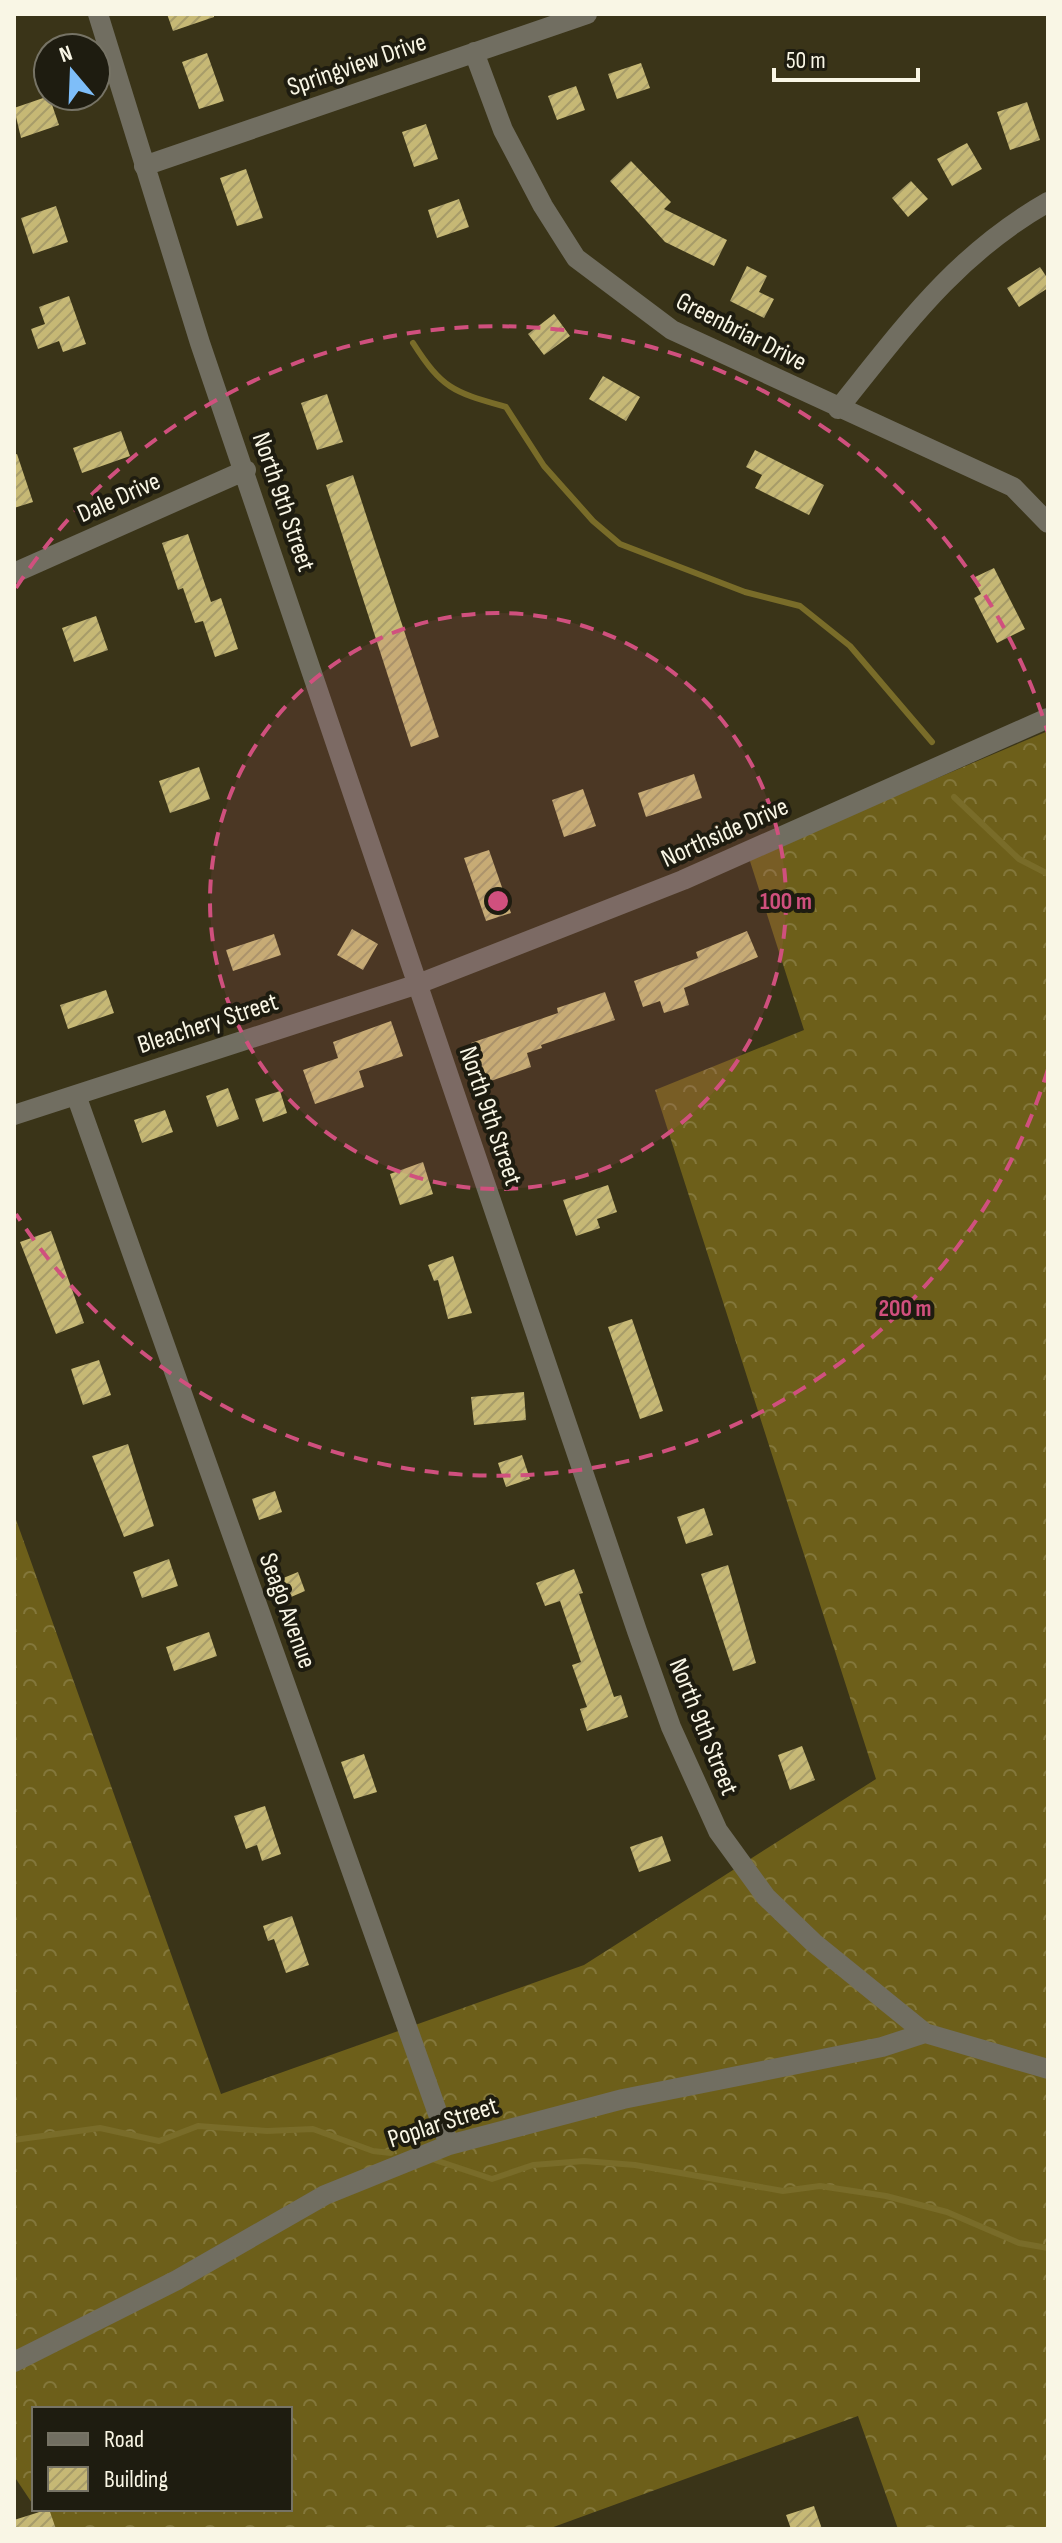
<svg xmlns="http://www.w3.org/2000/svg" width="1062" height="2543" font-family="'Sofia Sans Condensed',sans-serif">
	<defs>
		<pattern id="forest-crowns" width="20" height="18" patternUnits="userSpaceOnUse" patternTransform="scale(2)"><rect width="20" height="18" fill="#6d5f1a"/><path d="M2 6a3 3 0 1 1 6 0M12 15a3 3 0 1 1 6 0" fill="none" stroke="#83773b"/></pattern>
		<pattern id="building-hatch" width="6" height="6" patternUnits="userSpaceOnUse" patternTransform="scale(2)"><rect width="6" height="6" fill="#c6b875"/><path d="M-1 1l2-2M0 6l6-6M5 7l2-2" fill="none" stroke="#a79c69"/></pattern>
	</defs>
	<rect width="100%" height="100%" fill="#3a3418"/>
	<!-- forest -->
	<path fill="url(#forest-crowns)" d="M1048 731V2529H898L858 2416 548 2529H49L36 2509H290V2409H34V2506L14 2476V1514L221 2094 584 1965 876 1779 655 1090 804 1030 749 858Z"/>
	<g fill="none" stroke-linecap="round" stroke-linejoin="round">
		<!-- stream -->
		<path stroke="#796c29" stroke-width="6" d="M413 343C443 390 454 392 506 407L544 466 593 521 620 544 745 592 800 606 850 646 932 742
			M954 797 1019 859 1048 874
			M14 2140 100 2128 159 2141 198 2126 267 2131 313 2129 373 2151 391 2153
			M432 2159 492 2179 533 2165 584 2161 635 2165 783 2191 820 2186 886 2196 947 2212 1019 2243 1048 2248"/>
	</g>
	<!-- building -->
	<path fill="url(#building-hatch)" d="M167 14H214V17L173 31Z
		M207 53 224 101 199 109 182 62Z
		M641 63 650 88 617 99 608 74Z
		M576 86 585 110 557 120 548 96Z
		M49 96 59 125 21 138 14 108Z
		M1027 102 1040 140 1010 150 997 112Z
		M426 124 438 159 414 167 402 132Z
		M967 143 982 169 952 186 937 159Z
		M631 161 671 202 664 209 727 240 714 266 665 242 610 181Z
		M246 169 263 218 237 226 220 178Z
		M911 181 928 199 908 217 892 198Z
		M459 199 469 227 437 238 428 210Z
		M56 206 68 242 33 254 21 218Z
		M747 266 767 276 759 292 774 299 764 318 730 301Z
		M1040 267 1048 279V288L1019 307 1007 288Z
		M69 296 86 344 63 352 59 341 38 349 31 329 45 324 39 307Z
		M554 314 570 336 544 355 528 334Z
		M603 376 640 397 626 421 589 399Z
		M327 394 343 442 317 450 301 403Z
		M121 431 130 456 82 473 73 448Z
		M755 450 824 485 809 515 755 488 762 475 746 467Z
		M17 454 33 502 14 508V455Z
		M353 475 439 737 411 747 326 485Z
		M188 534 211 602 221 598 238 649 215 657 203 621 195 623 183 588 178 590 162 543Z
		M994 568 1025 629 997 643 974 598 981 594 973 578Z
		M96 616 108 650 74 662 62 628Z
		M199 767 210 799 170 813 159 781Z
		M694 774 702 798 646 817 638 793Z
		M583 789 596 826 564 837 552 800Z
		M489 850 511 913 486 921 464 858Z
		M352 929 378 944 363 970 337 955Z
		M747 931 758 957 684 988 689 1005 664 1013 660 1001 643 1007 634 981 698 958 696 952Z
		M274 934 281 955 233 971 226 950Z
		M106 990 114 1013 68 1029 60 1005Z
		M605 992 615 1020 541 1045 542 1048 527 1053 531 1067 485 1083 471 1043 558 1013 557 1008Z
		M391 1021 403 1056 359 1071 364 1087 315 1104 303 1070 338 1058 333 1042Z
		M228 1088 239 1119 217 1127 206 1096Z
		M280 1091 287 1113 263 1122 255 1099Z
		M165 1110 173 1132 142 1143 134 1120Z
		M423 1162 433 1194 400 1205 390 1174Z
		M608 1185 617 1212 597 1219 600 1228 576 1236 563 1200Z
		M51 1231 84 1323 56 1334 20 1242Z
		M453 1256 472 1313 448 1319 438 1280 434 1281 428 1265Z
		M632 1319 663 1411 640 1419 608 1327Z
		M99 1360 111 1395 83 1405 71 1369Z
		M524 1392 526 1420 474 1425 471 1397Z
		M128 1444 154 1526 124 1537 92 1456Z
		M522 1455 530 1479 506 1487 498 1463Z
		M275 1491 282 1512 259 1520 252 1499Z
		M704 1508 713 1535 686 1544 677 1517Z
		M169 1559 178 1586 142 1598 133 1572Z
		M728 1565 756 1663 733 1671 701 1574Z
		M574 1569 583 1593 579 1594 614 1697 621 1695 628 1717 587 1731 580 1709 587 1707 572 1665 581 1662 560 1601 545 1606 536 1583Z
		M298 1572 305 1591 284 1600 276 1581Z
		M209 1632 217 1656 174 1671 166 1647Z
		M802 1746 815 1780 790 1790 778 1755Z
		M364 1754 377 1792 354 1799 341 1762Z
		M265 1806 281 1854 262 1861 257 1845 246 1849 234 1816Z
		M662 1836 671 1861 639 1872 630 1847Z
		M292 1916 309 1965 286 1973 274 1939 268 1941 263 1926Z
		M814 2506 822 2529H791L786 2515Z
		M49 2509 56 2529H14V2520Z"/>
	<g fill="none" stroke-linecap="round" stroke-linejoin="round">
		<!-- minor -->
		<path stroke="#716e61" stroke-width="20" d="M98 14 200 343 637 1631 671 1727 718 1831 766 1897 814 1943 925 2033 1048 2069
			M474 52 503 130 543 206 576 258 672 330 1013 487 1048 523
			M144 166 587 14
			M838 409C904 327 955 255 1048 202
			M14 573 246 470
			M76 1095 449 2145
			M14 1115 418 984 683 880 1048 718
			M14 2362 177 2280 325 2195 449 2145 623 2099 882 2047 925 2033"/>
	</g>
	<!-- distance rings -->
	<circle cx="498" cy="901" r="288" fill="#d0507e" fill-opacity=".12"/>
	<g fill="none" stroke="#d0507e" stroke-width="4" stroke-dasharray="14 10">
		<circle cx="498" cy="901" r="288"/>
		<path d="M1048 1069A575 575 0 0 1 16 1214M16 588A575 575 0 0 1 1048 733"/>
	</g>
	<g text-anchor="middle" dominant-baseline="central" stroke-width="8" stroke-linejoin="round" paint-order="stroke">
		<!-- street labels -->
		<g font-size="26" fill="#f9f6e5" stroke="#1e1c10">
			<text transform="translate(357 65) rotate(-19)">Springview Drive</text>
			<text transform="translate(741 332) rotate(27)">Greenbriar Drive</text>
			<text transform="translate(119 498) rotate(-24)">Dale Drive</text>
			<text transform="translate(283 502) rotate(71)">North 9th Street</text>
			<text transform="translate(725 833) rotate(-24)">Northside Drive</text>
			<text transform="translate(208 1024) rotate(-18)">Bleachery Street</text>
			<text transform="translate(490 1116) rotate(71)">North 9th Street</text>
			<text transform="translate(287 1611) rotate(70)">Seago Avenue</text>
			<text transform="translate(703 1727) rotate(68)">North 9th Street</text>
			<text transform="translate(443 2123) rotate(-18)">Poplar Street</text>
		</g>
	</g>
	<circle cx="498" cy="901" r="12" fill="#d0507e" stroke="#1e1c10" stroke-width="4"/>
	<g font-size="24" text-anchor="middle" font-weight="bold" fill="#d0507e" stroke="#1e1c10" stroke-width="8" stroke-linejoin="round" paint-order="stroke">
		<text x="786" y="909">100 m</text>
		<text x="905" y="1316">200 m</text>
	</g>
	<!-- border -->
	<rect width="1062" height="2543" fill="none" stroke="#f9f6e5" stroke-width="32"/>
	<!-- legend -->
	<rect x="32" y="2407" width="260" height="104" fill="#1e1c10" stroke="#767365" stroke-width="2"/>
	<rect x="48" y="2433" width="40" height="12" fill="#716e61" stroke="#767365" stroke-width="2"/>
	<text x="104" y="2447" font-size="24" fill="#f9f6e5">Road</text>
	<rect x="48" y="2467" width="40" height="24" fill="url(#building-hatch)" stroke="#767365" stroke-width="2"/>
	<text x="104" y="2487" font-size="24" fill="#f9f6e5">Building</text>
	<!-- north arrow -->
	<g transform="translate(72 72) rotate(341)"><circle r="38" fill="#1e1c10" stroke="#767365" stroke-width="2"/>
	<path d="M0-6L14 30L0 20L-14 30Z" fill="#7ebef9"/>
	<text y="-12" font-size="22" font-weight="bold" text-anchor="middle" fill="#f9f6e5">N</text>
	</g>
	<!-- scale -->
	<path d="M774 68v12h144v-12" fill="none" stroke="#f9f6e5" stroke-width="4"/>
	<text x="786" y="68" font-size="24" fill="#f9f6e5" stroke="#1e1c10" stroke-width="6" paint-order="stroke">50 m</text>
</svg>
